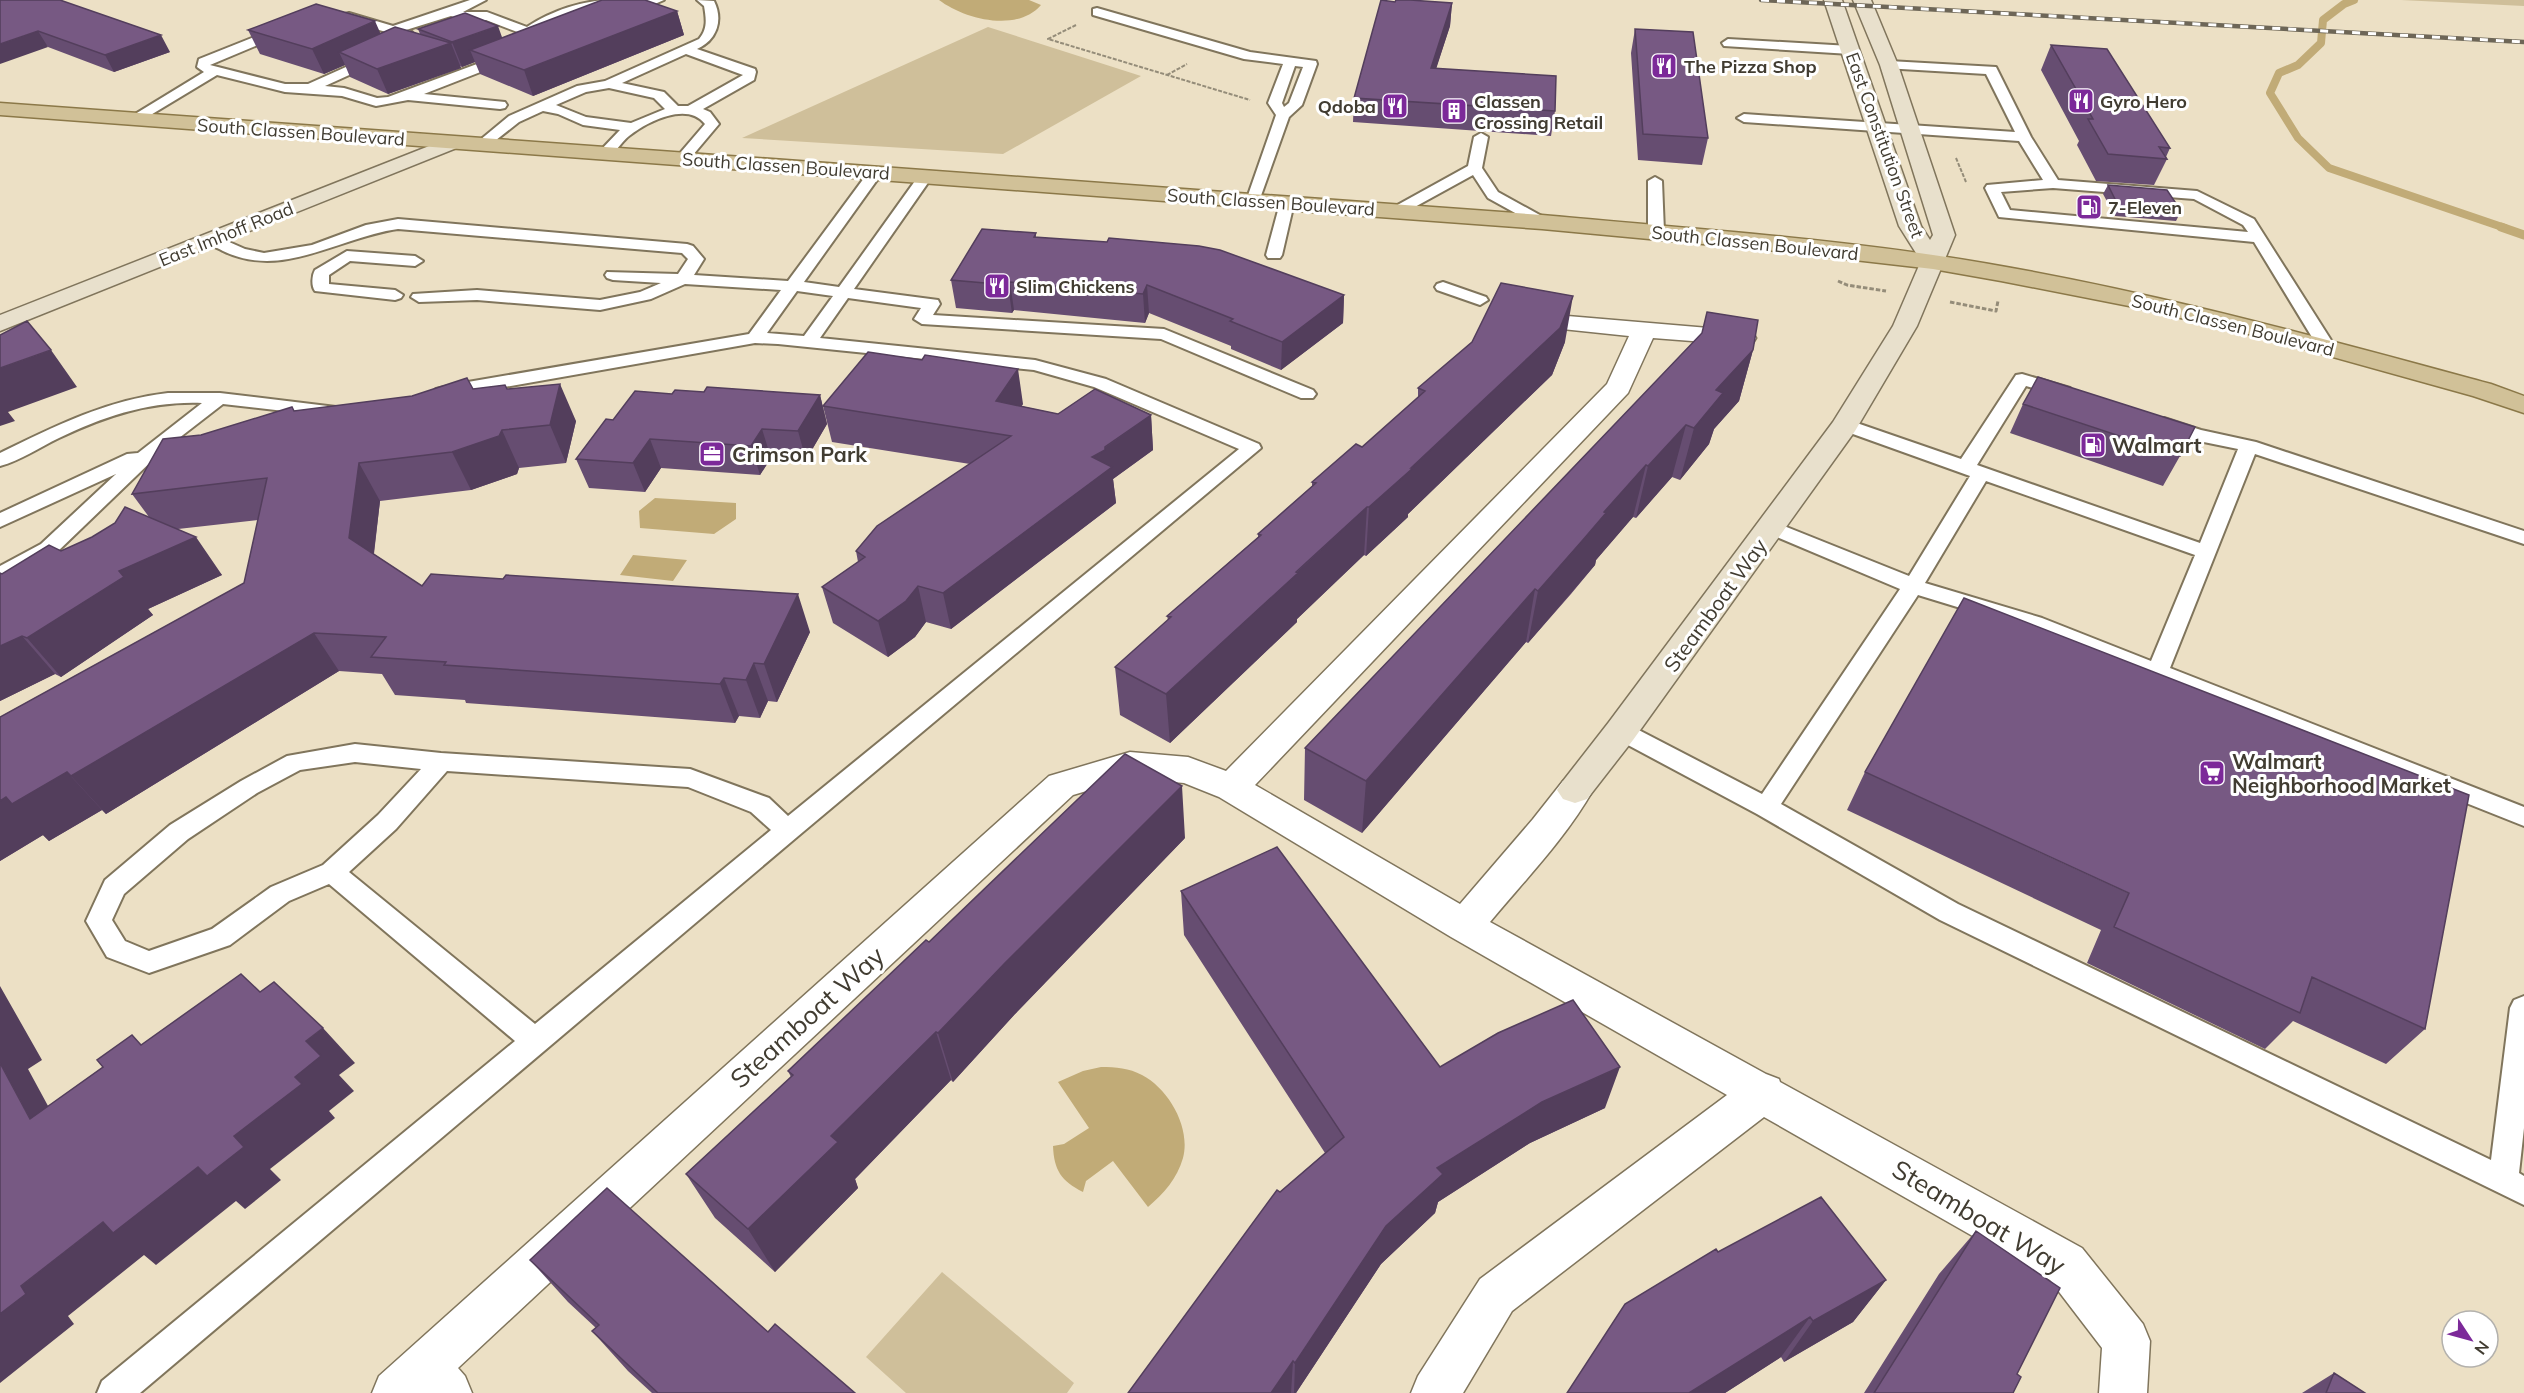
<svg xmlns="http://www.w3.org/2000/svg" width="2524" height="1393" font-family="Mulish,sans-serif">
	<rect width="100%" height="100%" fill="#ece0c5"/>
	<!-- green -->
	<path fill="#cfbf9a" d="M2401 0H2524V6Z
		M988 27 1141 76 1003 154 742 138Z
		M942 1272 1074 1383 1067 1393H906L866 1357Z"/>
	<!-- water -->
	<path fill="#c1ab77" d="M939 0H1029L1041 5C1017 33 964 19 939 0Z
		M655 498 736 503V519L714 534 640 528 639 511Z
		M633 555 687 560 673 581 620 575Z
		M1101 1067C1116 1067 1129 1068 1142 1075 1169 1089 1191 1128 1183 1158 1177 1179 1164 1193 1148 1207L1113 1161 1086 1181 1083 1192C1061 1181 1054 1170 1053 1146L1064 1144 1089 1128 1058 1082 1083 1071Z"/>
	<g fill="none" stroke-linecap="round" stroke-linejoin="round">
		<!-- stream-far1 -->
		<path stroke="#c1ab77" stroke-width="8" d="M2354 0 2344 4 2323 20 2321 43 2298 65 2279 73 2270 93 2298 138 2329 168 2505 228"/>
		<!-- stream -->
		<path stroke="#c1ab77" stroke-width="9" d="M2501 227 2524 235"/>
		<!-- lane casing -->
		<g stroke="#80755c" stroke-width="4">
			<path id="lane" d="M470 0H486L463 12H487L527 27C551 11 583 0 612 0L547 25 536 32 522 47 526 52 524 55 424 94 505 102 507 105 505 108 500 109 408 100 376 106 342 96 285 92 217 75 139 122H129L127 119 204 72 197 67 199 59 282 26 288 30 286 33 210 65 285 84H308L375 54 380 55 381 58 380 61 325 86 344 88 377 98 388 97 512 51 509 47 520 33 486 20 465 21 451 16 406 30 411 31 417 38 407 46 401 42 403 37 345 20V14L349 13 393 26Z
				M647 0H664L627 16 623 17 617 13Z
				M697 0 714 1C724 21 716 41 697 49L755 69 756 72 754 80 703 109 710 112 719 124 687 162 682 163 675 159 705 124C687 101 647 122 629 136 621 142 615 155 605 157L598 153 620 130 583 125 558 114 543 111 519 122 486 148 481 149 474 145 509 116 577 86 605 81 699 39C708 29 706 18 704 6ZM686 54 743 75 688 106H678L664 92 622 83ZM609 88 654 98 665 109 631 123 586 117 556 105 586 92Z
				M1097 8 1250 52 1316 61 1317 64 1302 105 1289 117 1258 204 1253 205 1246 201 1276 115 1268 103 1283 64 1244 59 1093 15V9ZM1295 66 1303 67 1289 103 1284 107 1282 103Z
				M1728 39 1850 46 1856 50 1850 54 1724 46 1722 43Z
				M1889 61 1996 67 2031 137 2058 180 2197 191 2254 219 2336 348 2333 352H2321L2254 242 1999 217 1985 188 1987 185 2043 180 2019 141 1744 122 1737 118 1744 114 2015 132 1986 74 1884 68 1883 65ZM2053 188 2194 199 2243 225 2248 232 2010 210 2001 192Z
				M1481 133 1488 137 1482 168 1498 192 1547 219 1550 222 1547 225H1537L1488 198 1473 175 1402 214H1392L1389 211 1392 208 1468 166 1474 137Z
				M875 169 882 173 804 282 839 287 920 174 925 173 932 177 854 289 938 300 940 304 933 315 1164 329 1313 390 1316 394 1313 398H1301L1161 339 922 324 914 319 921 308 848 298 820 338 1035 360 1106 379 1259 444 1261 448 797 837 140 1393H97L102 1381 515 1041 329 884 289 901 230 945 149 973 107 957 86 921 105 880 170 825 241 781 287 756 355 744 441 753 690 769 769 798 788 816 1239 449 1094 387 1034 370 778 344 755 343 442 398 436 397 433 393 436 389 462 383 749 334 781 290 685 284 651 299 600 310 477 300 419 302 411 297 413 294 477 290 600 300 640 292 661 283 613 280 607 278 605 275 607 272 678 274 688 259 682 253 398 229C339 237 283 280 223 251 216 247 208 245 203 239L211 234 245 249 264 253 312 245 366 225 398 219 687 244 693 246 704 259 694 275 788 281 870 170ZM797 291 833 296 804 336 767 333ZM355 762 421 769 378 815 323 865 271 887 212 929 149 951 125 941 112 920 124 894 188 839 257 793 300 770ZM447 771 688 787 751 812 771 830 535 1024 349 872 396 829Z
				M1655 177 1662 181 1664 232 1656 237 1648 232V181Z
				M1287 199 1294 203 1282 255 1280 258H1268L1266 255 1280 203Z
				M347 251 415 256 423 261 415 266 350 261 329 275V284L395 290 403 295 401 298 395 300 315 291C311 286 312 275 315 270Z
				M1443 282 1486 297 1488 300 1480 305 1437 290 1435 287 1437 284Z
				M2022 374 2070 388 2073 392 2070 396 2064 397 2026 386 1977 465 2200 543 2238 449 2189 439 2158 428 2155 424 2158 420 2164 418 2201 430 2256 442 2524 531V544L2255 454 2170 668 2524 807V826L2026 628 1918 595 1781 804 1958 904 2491 1160 2510 1008 2514 1000 2524 996V1128L2519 1173 2524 1176V1205L1940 920 1757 814 1613 737 1609 731 1613 725 1621 723 1629 725 1762 794 1900 589 1765 532 1762 528 1765 524 1772 522 1779 524 1909 576 1970 476 1839 429 1836 425 1839 421H1851L1961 459 2016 375ZM1986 481 2195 555 2151 661 2042 618 1925 583Z
				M168 393H220L336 407 342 408 345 412 342 416 336 417 223 404 161 452 55 554 0 582V566L41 544 116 474 0 527V513L127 454 138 453 202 403C150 401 105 416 59 438 40 447 20 461 0 466V453C55 426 107 400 168 393Z"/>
		</g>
		<!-- street casing -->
		<g stroke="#80755c" stroke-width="3">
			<path id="street" d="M1532 313 1744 331 1753 333 1756 338 1753 343 1744 345 1653 338 1628 393 1255 785 1460 904 1533 819 1563 781 1575 777 1587 781 1593 790C1566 838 1525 880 1490 922L1766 1074 1779 1079 1780 1082 2082 1248 2143 1324 2150 1341 2147 1393H2099L2102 1348 2050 1280 1764 1117 1512 1311 1463 1393H1411L1418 1376 1480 1279 1727 1095 1451 937 1219 797 1184 783 1130 778 1073 795 458 1368 465 1376 472 1393H372L379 1376 1049 776 1130 752 1188 757 1226 771 1607 384 1629 336 1523 325 1520 320 1523 315Z"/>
		</g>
		<!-- secondary casing -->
		<g stroke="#80755c" stroke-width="3">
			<path id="secondary" d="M1824 0H1842L1921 226 1930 240 1933 235 1880 65 1853 0H1871L1898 65 1955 235 1917 326 1855 431 1633 740 1587 799 1575 803 1563 799 1557 790 1563 781 1609 722 1833 422 1893 326 1921 261 1899 226Z
				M452 137 459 139 462 143 459 147 0 331V315Z"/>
		</g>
		<!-- primary casing -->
		<g stroke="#8b7848" stroke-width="3">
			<path id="primary" d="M0 103 1542 215C1672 227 1804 236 1933 255 2123 283 2307 334 2491 384L2524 396V413L2473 396 2261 337 2134 307 2001 281 1933 269 1767 250 1542 229 0 115Z"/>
		</g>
		<!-- path-far1 -->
		<path stroke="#948c79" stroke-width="2" stroke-dasharray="4 1.5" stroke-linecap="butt" d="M1076 25 1048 39 1250 100
			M1167 75 1187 64
			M1956 158 1966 182"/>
		<!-- path -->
		<path stroke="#948c79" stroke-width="3" stroke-dasharray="4.5 2" stroke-linecap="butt" d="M1838 281 1847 285 1886 291
			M1950 302 1996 311 1998 301"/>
		<!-- lane -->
		<use href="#lane" fill="#fff" fill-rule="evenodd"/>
		<!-- street -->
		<use href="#street" fill="#fff" fill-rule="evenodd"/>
		<!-- secondary -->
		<use href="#secondary" fill="#e8e0cc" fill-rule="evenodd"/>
		<!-- primary -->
		<use href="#primary" fill="#d1c198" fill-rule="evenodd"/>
		<!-- rail casing -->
		<g stroke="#6d6657" stroke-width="4.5">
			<path id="rail" d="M1761 0 2524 42"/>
		</g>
		<!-- rail -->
		<use href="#rail" stroke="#fff" stroke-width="3" stroke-dasharray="8" stroke-linecap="butt"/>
	</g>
	<!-- wall -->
	<path fill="#664d71" d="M0 0 170 52 114 72 48 47Z
		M1395 2 1452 3 1450 26 1436 68 1555 111 1551 136 1353 122 1354 98Z
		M677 11 684 35 533 96 480 74 475 62 462 67 460 66 461 68 388 94 350 77 345 65 324 74 260 54 248 30 420 34 418 29 502 38Z
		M1635 29 1708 138 1702 165 1638 160 1631 53Z
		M2051 45 2170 148 2166 157 2167 159 2154 185 2096 181 2077 145 2079 141 2041 70Z
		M2108 185 2181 211 2176 221 2115 216 2103 194Z
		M1036 233V237L1344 295 1343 323 1281 370 1231 349V346L1149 313 1145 323 1014 310 1012 313 956 308 951 280Z
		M1707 312 1753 350 1739 401 1714 429 1709 444 1680 480 1672 477 1636 518 1633 517 1596 560 1595 565 1571 594 1528 643 1526 642 1362 833 1304 800 1305 748 1702 333Z
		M1565 342 1552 375 1408 514V517L1366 556 1364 555 1297 619V622L1170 743 1120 715 1115 667 1168 620 1167 616 1258 537V534L1312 486V482L1362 447 1418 397V388Z
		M473 389H507L576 421 566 463 519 468 517 474 471 490 380 501 374 554 422 586 810 632 777 702 768 701 760 718 739 716 735 723 466 703 465 700 395 695 382 674 339 671 106 814 102 810 49 841 43 835 0 861V717L244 583 258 520 178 529 222 575 148 609 153 615 61 677 55 674 0 701V573L2 574 149 517 132 494 201 435 294 411Z
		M704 392 820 395 827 424 806 460 771 458 760 475 661 468 645 492 589 488 576 459 613 420Z
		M1023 404 1021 406 1058 414 1151 415 1153 450 1113 479 1116 503 951 629 926 622 915 637 888 657 833 623 822 587 858 562 856 551 970 464 832 442 823 406Z
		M2023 404 2180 456 2163 486 2010 433Z
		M1865 772 2425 1029 2386 1064 2293 1021 2265 1049 2087 963 2101 930 1847 810Z
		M1185 838 1015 1014 953 1082 951 1080 855 1179 858 1188 775 1272 715 1218 686 1174 791 1077 788 1071 929 942Z
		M1181 891 1440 1067 1605 1108 1530 1143 1438 1202 1435 1213 1381 1264 1296 1393H1128L1280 1192 1325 1153 1184 935Z
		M1976 1231 2013 1393H1864L1939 1274Z
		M1718 1252 1886 1280 1853 1322 1784 1362 1781 1357 1725 1393H1567Z
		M530 1260 768 1332 855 1393H652L628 1371 592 1331 596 1328 568 1302Z
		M2334 1373 2365 1393H2302Z"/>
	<!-- shaded-wall -->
	<path fill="#533e5c" d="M1452 3 1450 26 1429 91 1431 68Z
		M677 11 684 35 533 96 524 70Z
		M375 21 386 46 339 52 345 65 324 74 312 49Z
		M498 26 507 51 470 50 475 62 462 67 452 42Z
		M38 31 48 47 0 64V44Z
		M161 35 170 52 114 72 105 55Z
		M451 43 461 68 388 94 377 69Z
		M1010 282 1014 310 1012 313 1008 285Z
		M1147 285 1149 313 1145 323 1143 294Z
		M1344 295 1343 323 1281 370 1282 342Z
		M1573 296 1565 342 1552 375 1408 514V517L1366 556 1369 507 1411 468Z
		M51 350 77 387 8 412 15 421 0 426V368Z
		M1753 350 1739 401 1714 429 1709 444 1680 480 1694 428 1716 390Z
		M1018 369 1023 404 1003 434 996 401Z
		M560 384 576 421 566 463 550 425Z
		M820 395 827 424 806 460 798 431Z
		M1151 415 1153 450 1113 479 1116 503 951 629 943 593 1092 457Z
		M1686 425 1672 477 1636 518 1648 466Z
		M762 429 771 458 760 475 751 446Z
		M502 430 519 468 517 474 471 490 452 452Z
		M650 439 661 468 645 492 633 463Z
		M359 463 380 501 371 576 349 538Z
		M1646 465 1633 517 1596 560 1595 565 1528 643 1538 591 1604 512Z
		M1367 507 1364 555 1297 619V622L1170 743 1166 694Z
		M196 537 222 575 148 609 153 615 61 677 27 638 119 571Z
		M918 586 926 622 915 637 888 657 878 621Z
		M1535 589 1526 642 1362 833 1366 781Z
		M798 594 810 632 777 702 764 664Z
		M314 633 339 671 106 814 71 776Z
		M22 636 55 674 0 701V646Z
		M754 663 768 701 760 718 746 680Z
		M724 678 739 716 735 723 720 684Z
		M67 772 102 810 49 841 12 804Z
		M1182 786 1185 838 1015 1014 953 1082 938 1033 1004 964Z
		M6 797 43 835 0 861V801Z
		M0 986 42 1060 28 1069 73 1152 30 1119 0 1063Z
		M323 1028 355 1063 339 1075 354 1091 329 1111 335 1118 270 1169 281 1180 245 1209 236 1201 156 1265 144 1255 68 1316 74 1324 0 1383V1314L21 1286 103 1222 234 1136 295 1077 306 1041Z
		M936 1032 951 1080 855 1179 858 1188 775 1272 748 1229 831 1136Z
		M1620 1067 1605 1108 1530 1143 1438 1202 1435 1213 1381 1264 1296 1393H1294L1295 1363 1386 1226 1437 1168 1542 1102Z
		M1886 1280 1853 1322 1784 1362 1813 1321Z
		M1810 1317 1781 1357 1725 1393H1689Z
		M1293 1361 1291 1393H1271Z"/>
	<!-- building -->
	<path fill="#775983" stroke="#533e5c" stroke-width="1.5" d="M0 0H60L161 35 105 55 38 31 0 44Z
		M602 0H645L677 11 524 70 470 50Z
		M1381 0 1395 2 1396 0H1410L1452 3 1431 68 1556 76 1555 111 1354 98Z
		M316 4 375 21 312 49 248 30Z
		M465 13 498 26 452 42 418 29Z
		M395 27 451 43 377 69 339 52Z
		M1635 29 1693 32 1708 138 1643 134Z
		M2051 45 2107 49 2170 148 2159 147 2167 159 2108 154 2088 119H2093Z
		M2108 185 2167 190 2181 211 2119 207Z
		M982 229 1036 233 1034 237 1107 242 1109 238 1199 246 1220 250 1344 295 1282 342 1230 321 1233 319 1147 285 1143 294 1010 282 1008 285 951 280Z
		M1501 283 1573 296 1560 328 1411 468H1413L1369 507H1367L1296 572 1298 573 1166 694 1115 667 1171 617 1167 616 1261 535 1258 534 1316 483 1312 482 1356 444 1362 447 1425 391 1418 388 1472 342Z
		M1707 312 1758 320 1753 350 1716 390 1723 393 1694 428 1686 425 1648 466 1646 465 1604 512 1606 513 1582 541 1538 591 1535 589 1366 781 1305 748 1702 333Z
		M27 321 51 350 0 368V335Z
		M868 352 922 360 925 355 1018 369 996 401 1058 414 1095 389 1151 415 1105 447V450L1092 457 1112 467 943 593 918 586 906 601 878 621 822 587 865 557 856 551 877 526 1011 436 823 406Z
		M2038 377 2195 427 2180 456 2023 404Z
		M467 378 473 389 505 385 507 389 560 384 550 425 502 430 499 436 452 452 359 463 349 538 422 586 431 574 503 579 506 575 798 594 764 664 754 663 746 680 724 678 720 684 444 665 446 662 371 657 386 637 314 633 71 776 67 772 12 804 6 797 0 801V717L244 583 267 478 132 494 163 439 201 435 292 407 294 411 412 396Z
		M707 387 820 395 798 431 762 429 751 446 650 439 633 463 576 459 606 419 613 420 635 391 672 394 675 390 704 392Z
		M125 507 196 537 119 571 124 577 27 638 22 636 0 646V573L2 574 49 545 61 551 92 537 115 523Z
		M1964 598 2469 795 2425 1029 2312 977 2300 1013 2114 927 2129 893 1865 772Z
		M1125 754 1182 786 1004 964 938 1033 936 1032 831 1136 838 1142 748 1229 686 1174 793 1075 788 1071 926 940 929 942Z
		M1277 847 1440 1067 1498 1033 1573 1000 1620 1067 1542 1102 1437 1168 1443 1174 1386 1226 1295 1363 1293 1361 1271 1393H1128L1277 1190 1280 1192 1344 1137 1181 891Z
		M241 974 260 992 274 982 323 1028 306 1041 321 1056 295 1077 302 1084 234 1136 244 1147 207 1176 198 1167 113 1233 103 1222 21 1286 26 1294 0 1314V1063L30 1119 103 1067 97 1060 132 1035 141 1045Z
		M607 1188 768 1332 775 1324 855 1393H658L592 1331 599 1325 530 1260Z
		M1821 1197 1886 1280 1813 1321 1810 1317 1689 1393H1567L1625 1304 1716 1249 1718 1252Z
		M1976 1231 2060 1288 2017 1374 2021 1377 2013 1393H1874Z
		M2334 1373 2365 1393H2326Z"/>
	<!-- icons -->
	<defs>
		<g id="restaurant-square" transform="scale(1.35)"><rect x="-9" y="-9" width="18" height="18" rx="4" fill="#7c2999" stroke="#fff"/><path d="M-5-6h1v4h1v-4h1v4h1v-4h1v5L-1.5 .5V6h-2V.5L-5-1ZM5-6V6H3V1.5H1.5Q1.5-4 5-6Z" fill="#fff"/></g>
		<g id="building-square" transform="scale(1.35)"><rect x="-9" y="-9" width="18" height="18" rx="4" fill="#7c2999" stroke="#fff"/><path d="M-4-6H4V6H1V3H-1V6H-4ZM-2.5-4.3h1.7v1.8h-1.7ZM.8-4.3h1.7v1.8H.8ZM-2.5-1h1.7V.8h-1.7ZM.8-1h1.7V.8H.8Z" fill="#fff"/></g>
		<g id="fuel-square" transform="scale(1.35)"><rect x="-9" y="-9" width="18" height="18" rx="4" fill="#7c2999" stroke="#fff"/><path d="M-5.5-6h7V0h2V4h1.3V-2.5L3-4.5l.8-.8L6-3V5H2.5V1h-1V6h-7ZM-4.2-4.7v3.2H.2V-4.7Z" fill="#fff"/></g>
		<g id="office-square" transform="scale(1.35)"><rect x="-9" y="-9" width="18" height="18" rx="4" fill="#7c2999" stroke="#fff"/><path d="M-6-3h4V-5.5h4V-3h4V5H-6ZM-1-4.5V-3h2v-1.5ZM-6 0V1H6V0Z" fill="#fff"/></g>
		<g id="supermarket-square" transform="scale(1.35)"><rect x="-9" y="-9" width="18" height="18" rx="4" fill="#7c2999" stroke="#fff"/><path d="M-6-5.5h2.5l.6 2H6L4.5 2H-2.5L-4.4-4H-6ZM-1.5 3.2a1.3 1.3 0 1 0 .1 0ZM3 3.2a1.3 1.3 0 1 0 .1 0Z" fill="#fff"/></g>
	</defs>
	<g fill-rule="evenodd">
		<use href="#restaurant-square" x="1664" y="66"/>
		<use href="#restaurant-square" x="2081" y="101"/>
		<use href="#restaurant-square" x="1395" y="106"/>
		<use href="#building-square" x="1454" y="111"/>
		<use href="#fuel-square" x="2089" y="207"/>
		<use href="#restaurant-square" x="997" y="286"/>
		<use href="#fuel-square" x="2093" y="445"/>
		<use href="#office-square" x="712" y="454"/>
		<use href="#supermarket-square" x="2212" y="773"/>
	</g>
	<g text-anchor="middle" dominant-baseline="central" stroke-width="6" stroke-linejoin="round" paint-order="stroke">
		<!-- far-poi labels -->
		<g font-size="18" font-weight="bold" fill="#413c31" stroke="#fff" text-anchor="start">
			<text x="1684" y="66">The Pizza Shop</text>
			<text x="1474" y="101">Classen<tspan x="1474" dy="21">Crossing Retail</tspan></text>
			<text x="2100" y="101">Gyro Hero</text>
			<text x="1376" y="106" text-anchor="end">Qdoba</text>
			<text x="2108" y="207">7-Eleven</text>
			<text x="1016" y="286">Slim Chickens</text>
		</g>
		<!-- far-street labels -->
		<g font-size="18" fill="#413c31" stroke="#fff">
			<text transform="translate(301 132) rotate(4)">South Classen Boulevard</text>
			<text transform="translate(1885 145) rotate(70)">East Constitution Street</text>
			<text transform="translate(786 166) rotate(4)">South Classen Boulevard</text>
			<text transform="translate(1271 202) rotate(4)">South Classen Boulevard</text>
			<text transform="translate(226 234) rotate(-22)">East Imhoff Road</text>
			<text transform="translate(1755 243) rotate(6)">South Classen Boulevard</text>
			<text transform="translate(2233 325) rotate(14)">South Classen Boulevard</text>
		</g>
		<!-- poi labels -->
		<g font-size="21" font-weight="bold" fill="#413c31" stroke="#fff" text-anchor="start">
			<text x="2112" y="445">Walmart</text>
			<text x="732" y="454">Crimson Park</text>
			<text x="2232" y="761">Walmart<tspan x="2232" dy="24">Neighborhood Market</tspan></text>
		</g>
		<!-- street labels -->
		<g font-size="21" fill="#413c31" stroke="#fff">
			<text transform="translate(1715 605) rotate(-54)">Steamboat Way</text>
		</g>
		<!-- near-street labels -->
		<g font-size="26" fill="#413c31" stroke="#fff">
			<text transform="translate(807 1017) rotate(-42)">Steamboat Way</text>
			<text transform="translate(1979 1217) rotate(31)">Steamboat Way</text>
		</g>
	</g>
	<!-- north arrow -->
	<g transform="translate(2470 1339) rotate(126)"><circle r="28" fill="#ffffff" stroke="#b3b1ad" stroke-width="1.5"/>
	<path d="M0-4.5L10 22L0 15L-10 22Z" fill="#7c2999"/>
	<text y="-9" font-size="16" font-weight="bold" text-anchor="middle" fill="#413c31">N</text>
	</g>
</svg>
